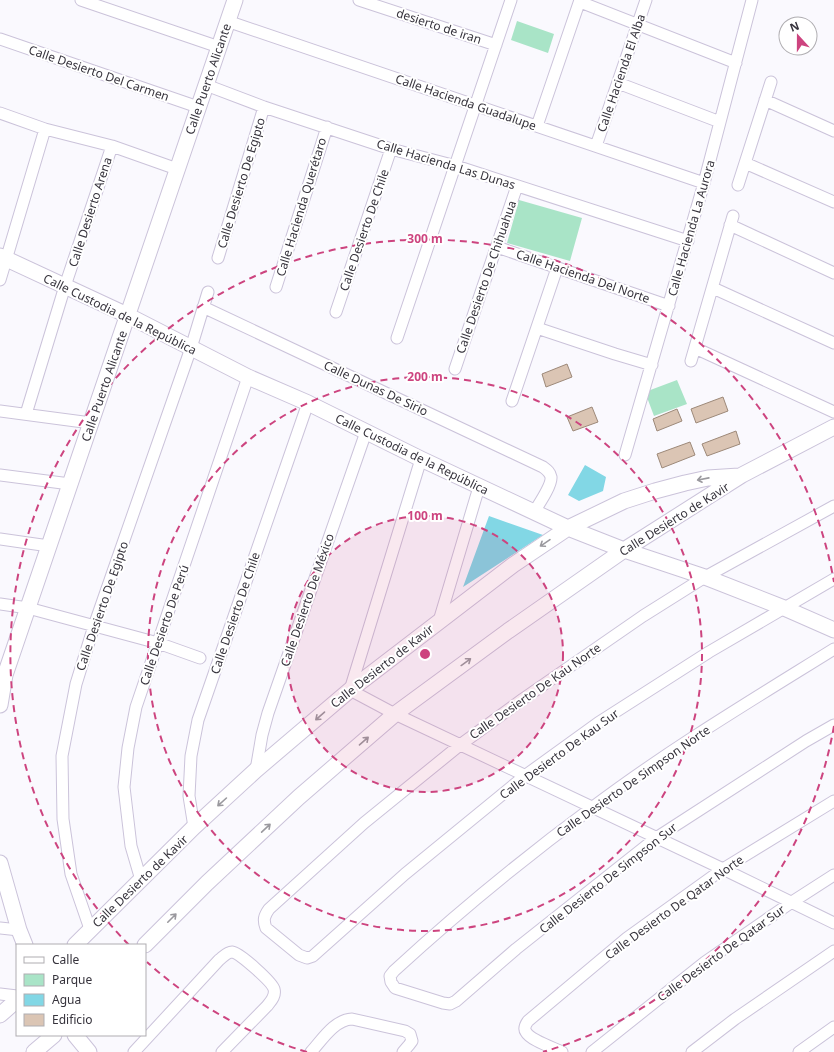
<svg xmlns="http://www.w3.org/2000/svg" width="834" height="1052" font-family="'Noto Sans',sans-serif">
	<rect width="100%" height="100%" fill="#faf9fe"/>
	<!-- green -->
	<path fill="#a9e4c7" d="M517 21 554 34 548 53 511 40Z
		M519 200 582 218 570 261 507 243Z
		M677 380 687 404 654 416 645 392Z"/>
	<!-- water -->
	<path fill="#82d7e5" d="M585 465 606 477 603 491 579 501 568 495Z
		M489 516 543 535 463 587Z"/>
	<!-- building -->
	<path fill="#dbc5b4" stroke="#9d8979" d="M567 364 572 377 546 387 542 374Z
		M723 397 728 411 696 423 691 409Z
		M592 407 598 422 573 431 567 417Z
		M677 409 682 421 657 431 653 419Z
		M736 431 740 444 707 456 702 444Z
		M690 442 695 455 662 468 657 454Z"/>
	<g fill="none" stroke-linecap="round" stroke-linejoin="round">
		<!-- street casing -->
		<g stroke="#cbc3da" stroke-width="13">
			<path id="street" d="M81 0 219 47
				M359 0 496 45
				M580 2 736 63
				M227 21 704 183
				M0 39 198 107
				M618 83 720 122
				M206 85 264 107 391 149 456 166 688 241
				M765 100 834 131
				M0 113 45 129 112 146 177 169
				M537 126 580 0
				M596 146 646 0
				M745 163 834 202
				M738 185 771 82
				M730 225 834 273
				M497 247 669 306
				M218 258 264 107
				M0 280 45 129
				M276 287 327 127
				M713 288 834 343
				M203 307 543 467C547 470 550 472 551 477 552 485 539 504 534 512
				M336 312 391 149
				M537 328 615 354 652 365
				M397 338 511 0
				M695 348 834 412
				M691 361 733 216
				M455 369 517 186
				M512 401 557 268
				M0 411 91 423
				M26 414 65 286 112 146
				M625 455 704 183 752 0
				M421 459 350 690 395 714 723 869 834 923
				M0 475 70 484
				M834 506 705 577 643 616 523 699 460 745 364 823 269 909C264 916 263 920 266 928L299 955 307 958 313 956 405 874 526 775 598 723 709 652 834 579
				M0 539 49 546
				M0 604 28 608 158 643 200 658
				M439 621 479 487
				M834 649C752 700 670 749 593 807 524 858 457 913 394 971L390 976 391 982 395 988 443 1003 450 1004 456 1001 516 949 656 838 806 741 834 725
				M256 770 262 735 268 713 366 432
				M194 827 189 796 191 756 198 720 308 403
				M141 880 131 846 124 787 128 748 136 707 248 377
				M0 928 19 930
				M90 929 71 874 63 819 62 756 76 684 94 626 191 348 208 292
				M0 994 17 996
				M134 1052 219 960C223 957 227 952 232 952 240 953 272 982 274 989 276 996 271 1001 267 1006L222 1052
				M311 1052C322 1040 334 1020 352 1019L405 1031 410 1034 412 1041 409 1045 403 1052
				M562 1052C554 1048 530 1040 526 1032 523 1028 526 1024 528 1021L627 938 723 869 834 801
				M592 1052 705 962 792 902 834 875
				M692 1052 735 1019 834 951
				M799 1052 834 1027"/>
		</g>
		<!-- secondary casing -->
		<g stroke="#cbc3da" stroke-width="17">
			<path id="secondary" d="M0 256 127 315 248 377 308 403 421 459 568 528 624 550 705 577 784 608 834 630
				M0 705 5 675 235 0
				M0 863 19 930 25 945
				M75 945 194 827 256 770 350 690 513 565 568 528 624 501 655 491 685 483 708 478 739 476
				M145 945 207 883 299 797 395 714 508 631 624 550 742 475 834 427
				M0 1015 17 1000
				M75 1035 89 1052
				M34 1052 54 1035"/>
		</g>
		<!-- street -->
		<use href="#street" stroke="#fff" stroke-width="11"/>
		<!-- secondary -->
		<use href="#secondary" stroke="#fff" stroke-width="15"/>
	</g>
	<!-- one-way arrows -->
	<defs><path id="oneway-shaft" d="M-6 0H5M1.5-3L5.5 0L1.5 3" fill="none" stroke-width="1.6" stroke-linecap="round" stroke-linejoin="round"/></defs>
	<g stroke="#9a999e">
		<use href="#oneway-shaft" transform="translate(703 479) rotate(169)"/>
		<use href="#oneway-shaft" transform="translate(545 543) rotate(146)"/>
		<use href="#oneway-shaft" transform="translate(466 662) rotate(-36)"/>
		<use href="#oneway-shaft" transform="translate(320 716) rotate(139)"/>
		<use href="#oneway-shaft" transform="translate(364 741) rotate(-41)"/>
		<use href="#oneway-shaft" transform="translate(222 802) rotate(138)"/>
		<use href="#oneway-shaft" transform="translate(266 828) rotate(-43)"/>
		<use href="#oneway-shaft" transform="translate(172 918) rotate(-45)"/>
	</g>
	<!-- distance rings -->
	<circle cx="425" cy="654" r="138" fill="#cd447f" fill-opacity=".12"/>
	<g fill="none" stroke="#cd447f" stroke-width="2" stroke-dasharray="7 5">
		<circle cx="425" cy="654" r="138"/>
		<circle cx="425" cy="654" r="277"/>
		<path d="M834 726A415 415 0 0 1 543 1052M307 1052A415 415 0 0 1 147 962M129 945A415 415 0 1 1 834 582"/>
	</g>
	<g text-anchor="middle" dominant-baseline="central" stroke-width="4" stroke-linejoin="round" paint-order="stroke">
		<!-- street labels -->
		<g font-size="12" fill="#36333c" stroke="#fff">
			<text transform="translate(439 26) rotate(18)">desierto de iran</text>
			<text transform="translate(99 73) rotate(19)">Calle Desierto Del Carmen</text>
			<text transform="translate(621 73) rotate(-71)">Calle Hacienda El Alba</text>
			<text transform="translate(208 79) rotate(-71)">Calle Puerto Alicante</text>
			<text transform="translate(466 102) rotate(19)">Calle Hacienda Guadalupe</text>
			<text transform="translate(446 164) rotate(17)">Calle Hacienda Las Dunas</text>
			<text transform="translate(241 183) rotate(-73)">Calle Desierto De Egipto</text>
			<text transform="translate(301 207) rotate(-73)">Calle Hacienda Querétaro</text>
			<text transform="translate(90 212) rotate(-72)">Calle Desierto Arena</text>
			<text transform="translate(691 228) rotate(-74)">Calle Hacienda La Aurora</text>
			<text transform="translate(364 230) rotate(-71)">Calle Desierto De Chile</text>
			<text transform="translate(583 276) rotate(19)">Calle Hacienda Del Norte</text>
			<text transform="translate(486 277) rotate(-71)">Calle Desierto De Chihuahua</text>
			<text transform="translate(120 314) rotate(26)">Calle Custodia de la República</text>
			<text transform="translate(104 386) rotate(-71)">Calle Puerto Alicante</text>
			<text transform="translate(376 388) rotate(25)">Calle Dunas De Sirio</text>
			<text transform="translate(412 454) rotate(26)">Calle Custodia de la República</text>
			<text transform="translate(674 519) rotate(-32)">Calle Desierto de Kavir</text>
			<text transform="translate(307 600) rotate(-71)">Calle Desierto De México</text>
			<text transform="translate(102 606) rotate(-71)">Calle Desierto De Egipto</text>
			<text transform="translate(235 613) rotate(-71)">Calle Desierto De Chile</text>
			<text transform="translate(164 625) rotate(-71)">Calle Desierto De Perú</text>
			<text transform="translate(382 666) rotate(-38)">Calle Desierto de Kavir</text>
			<text transform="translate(535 691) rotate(-35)">Calle Desierto De Kau Norte</text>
			<text transform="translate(559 754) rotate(-36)">Calle Desierto De Kau Sur</text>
			<text transform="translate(633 781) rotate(-35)">Calle Desierto De Simpson Norte</text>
			<text transform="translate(608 878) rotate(-38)">Calle Desierto De Simpson Sur</text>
			<text transform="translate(140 881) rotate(-44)">Calle Desierto de Kavir</text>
			<text transform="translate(674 907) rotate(-36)">Calle Desierto De Qatar Norte</text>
			<text transform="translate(721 953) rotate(-36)">Calle Desierto De Qatar Sur</text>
		</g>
	</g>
	<circle cx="425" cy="654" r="6" fill="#cd447f" stroke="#fff" stroke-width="2"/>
	<g font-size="12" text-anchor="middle" font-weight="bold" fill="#cd447f" stroke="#fff" stroke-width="4" stroke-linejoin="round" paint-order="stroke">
		<text x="425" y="243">300 m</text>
		<text x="425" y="381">200 m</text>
		<text x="425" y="520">100 m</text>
	</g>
	<!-- legend -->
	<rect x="16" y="944" width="130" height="92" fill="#ffffff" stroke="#afadb1"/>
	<rect x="24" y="957" width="20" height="6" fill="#ffffff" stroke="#afadb1"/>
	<text x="52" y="964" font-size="12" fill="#36333c">Calle</text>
	<rect x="24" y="974" width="20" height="12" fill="#a9e4c7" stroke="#afadb1"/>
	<text x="52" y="984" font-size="12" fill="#36333c">Parque</text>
	<rect x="24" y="994" width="20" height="12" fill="#82d7e5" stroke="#afadb1"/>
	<text x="52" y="1004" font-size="12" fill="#36333c">Agua</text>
	<rect x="24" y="1014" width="20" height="12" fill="#dbc5b4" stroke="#afadb1"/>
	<text x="52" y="1024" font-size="12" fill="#36333c">Edificio</text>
	<!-- north arrow -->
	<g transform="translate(798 36) rotate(339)"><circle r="19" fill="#ffffff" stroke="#afadb1"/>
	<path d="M0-3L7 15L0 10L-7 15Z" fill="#cd447f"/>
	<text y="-6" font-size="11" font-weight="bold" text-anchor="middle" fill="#36333c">N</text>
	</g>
</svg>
